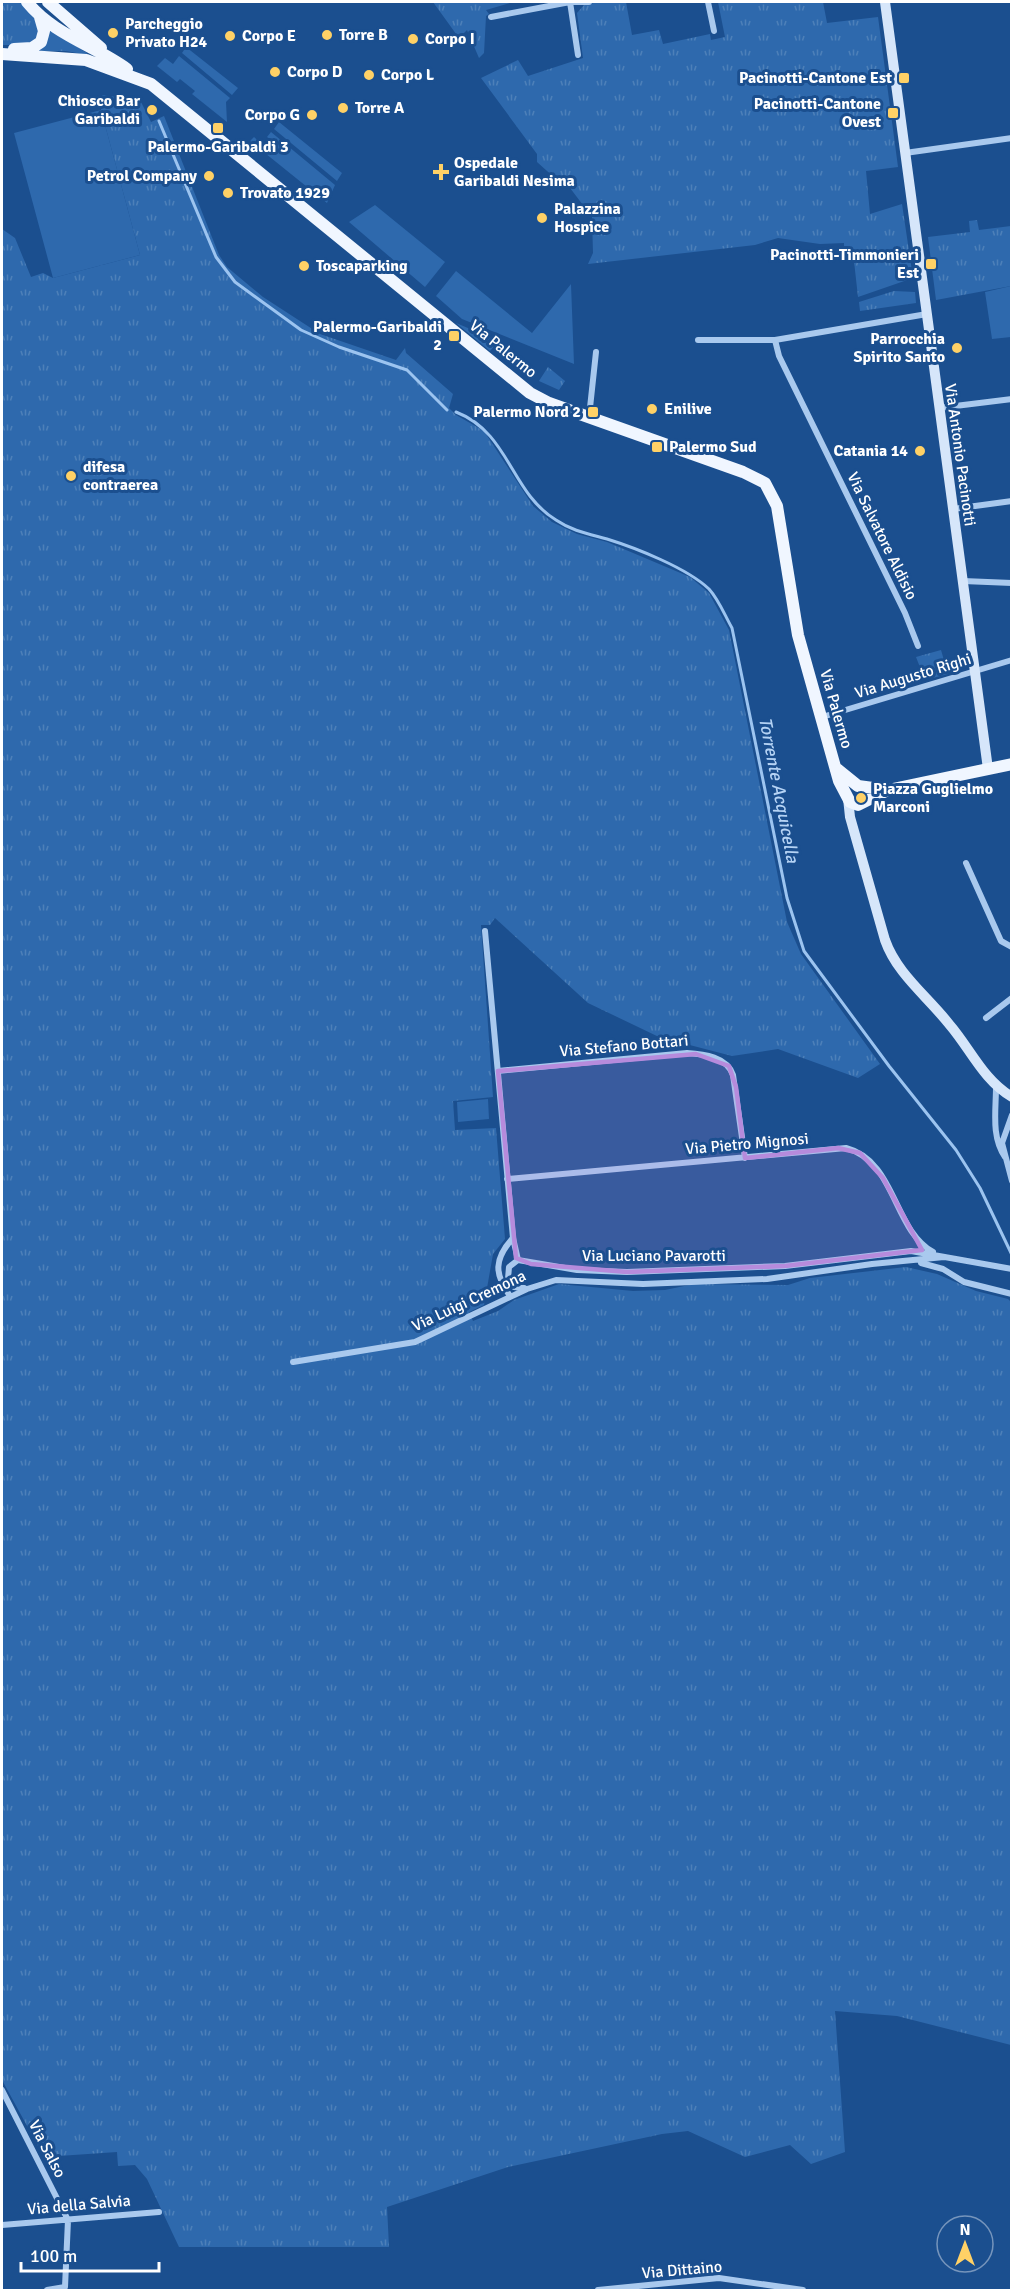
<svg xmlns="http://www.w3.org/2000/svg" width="1013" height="2292" font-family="Signika,sans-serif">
	<defs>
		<pattern id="grass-tufts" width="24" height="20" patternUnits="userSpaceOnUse" patternTransform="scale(1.5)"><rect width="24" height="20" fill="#2e69ad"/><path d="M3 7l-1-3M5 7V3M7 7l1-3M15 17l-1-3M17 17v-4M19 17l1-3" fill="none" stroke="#4d80b9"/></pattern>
	</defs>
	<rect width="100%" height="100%" fill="#1b4f8f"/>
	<!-- grass -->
	<path fill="url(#grass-tufts)" d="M2 2H21L39 24 38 40 24 45H2Z
		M433 2H513L486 10 489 14 486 16 484 53 479 58 467 30 459 38Z
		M598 2H626L632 35 659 30 663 44 710 34 711 40 725 37 718 2H823L827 23 878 17 898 167 866 171 870 214 902 204 913 278 858 297 853 252H844V243L820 244 778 238 755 245 588 264 593 253 592 217 561 176 556 179 537 162V154L481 78 518 60 528 76 583 58 577 13 584 5Z
		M49 29 87 53V55L66 51H37Z
		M102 95 140 100 151 122 164 116 219 255 227 267 263 297 320 334 396 360 405 348 406 353 453 394 449 408 456 415 484 431 533 506 552 522 577 534 607 542 690 577 709 593 729 630 787 922 801 954 880 1064 858 1078 778 1049 732 1056 659 1037 588 1003 495 918 490 925H481L493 1097 453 1101 455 1130 496 1128 505 1239 493 1254 484 1305 469 1312 473 1321 498 1311 514 1300 559 1284 633 1291 665 1290 694 1284 788 1285 810 1278 906 1267 937 1274 976 1291 1008 1299 1011 1302V2045L897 2016 835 2011 845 2152 811 2164 790 2145 745 2157 688 2131 662 2134 508 2167 387 2207 389 2247H179L147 2179 135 2165 118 2166 117 2152 44 2157 2 2080V229L15 238 31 277 43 273 53 278 140 255 101 110Z
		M977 220 979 230 1011 226V286L936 300 928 237 970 232 969 221Z
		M894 291 915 292 916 303 860 311 859 302Z
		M548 367 565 381 559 390 539 381Z
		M941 650 948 674 925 680 916 657Z"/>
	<!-- green -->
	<path fill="#2e69ad" d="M186 47 238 88 232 95 182 53Z
		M179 56 230 98 226 102 227 122 192 94 195 91 180 79 177 82 157 66 165 58 173 64Z
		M101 110 140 255 53 278 14 133Z
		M279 122 342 173 337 181 274 129Z
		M271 132 335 185 327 203 250 141 254 137 267 149 273 141 267 137Z
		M375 205 445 262 425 287 349 222Z
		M456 271 532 333 571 284 574 364 462 319 436 296Z
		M1011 286V337L992 339 985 292Z
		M456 323 499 341 490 351Z
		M488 1099 489 1119 458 1122 457 1102Z"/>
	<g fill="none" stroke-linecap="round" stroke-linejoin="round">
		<!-- stream -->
		<path stroke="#9cc4f0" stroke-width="3" d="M159 121 216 257 235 282 301 330 339 347 407 370 447 410
			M456 412C510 433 510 492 556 520 572 531 589 534 607 539 636 548 687 568 709 589 719 600 725 616 732 628L787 898 804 951 889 1066 956 1150 980 1188 1012 1255"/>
		<!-- street -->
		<path stroke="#a9c9ee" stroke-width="6" d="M570 2 578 55
			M571 2H589
			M708 2 714 31
			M491 17 570 2
			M905 153 1012 138
			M698 340H775L927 314
			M775 340 779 356 905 613 918 646
			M939 408 1012 399
			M589 417 596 352
			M953 509 1012 501
			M963 581 1012 583
			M822 717 1012 660
			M966 863 1001 941 1012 947
			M485 931 513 1238 518 1260 577 1270 627 1272 785 1266 911 1251 1012 1269
			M986 1018 1012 998
			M498 1071 687 1053C704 1054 727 1057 733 1075L745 1158
			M996 1087C996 1110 991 1137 1005 1157
			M1012 1115 1002 1143 1012 1181
			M507 1179 846 1148C896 1161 893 1230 933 1252
			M518 1260 509 1267 508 1279 514 1287 524 1288
			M921 1263 943 1269 964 1282 1012 1294
			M510 1296C494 1274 494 1259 513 1238
			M293 1362 415 1342 527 1289 556 1280 643 1284 767 1279 872 1264 944 1257
			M2 2090 68 2220 65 2287 47 2290
			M2 2225 159 2212
			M598 2290 719 2278 803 2290"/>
		<!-- secondary -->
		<path stroke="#d6e6fa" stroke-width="10" d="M885 2 988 769
			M848 798 850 817 885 940C897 974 927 996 949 1024 970 1048 983 1080 1012 1097"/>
		<!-- primary -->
		<path stroke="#f0f6ff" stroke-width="12" d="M27 2C54 35 94 45 127 69
			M48 2 101 48
			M14 49 32 48 41 42 44 31 40 17
			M2 54 86 60 151 84 530 393 549 403 743 472 765 483 777 506 798 635 839 781 850 802 858 805 888 790 1012 764
			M837 769 858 786 888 790"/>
	</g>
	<!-- marked area -->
	<path fill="#b68bdc" fill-opacity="0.2" stroke="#b68bdc" stroke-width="4.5" stroke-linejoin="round" d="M696 1054 729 1066 736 1087 745 1158 838 1148 860 1153 883 1178 922 1250 785 1266 627 1272 531 1264 516 1258 498 1071Z"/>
	<!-- markers -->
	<g fill="#ffd166" stroke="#1b4f8f" stroke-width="2">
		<circle cx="113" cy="33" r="6"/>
		<circle cx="327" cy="35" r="6"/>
		<circle cx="230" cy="36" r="6"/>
		<circle cx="413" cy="39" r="6"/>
		<circle cx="275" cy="72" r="6"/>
		<circle cx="369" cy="75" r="6"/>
		<rect x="898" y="72" width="12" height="12" rx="3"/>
		<circle cx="343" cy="108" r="6"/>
		<circle cx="152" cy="110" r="6"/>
		<rect x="887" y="107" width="12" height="12" rx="3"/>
		<circle cx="312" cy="115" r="6"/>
		<rect x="212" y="122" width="12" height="12" rx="3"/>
		<path d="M438 163h6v6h6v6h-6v6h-6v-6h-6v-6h6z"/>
		<circle cx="209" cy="176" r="6"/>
		<circle cx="228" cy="193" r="6"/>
		<circle cx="542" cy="218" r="6"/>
		<rect x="925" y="258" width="12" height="12" rx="3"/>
		<circle cx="304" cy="266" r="6"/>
		<rect x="448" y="330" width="12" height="12" rx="3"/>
		<circle cx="957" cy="348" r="6"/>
		<circle cx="652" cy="409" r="6"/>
		<rect x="587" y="406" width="12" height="12" rx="3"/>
		<rect x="651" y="441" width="12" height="12" rx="3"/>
		<circle cx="920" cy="451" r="6"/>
		<circle cx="71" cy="476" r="6"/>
		<circle cx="861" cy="798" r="6"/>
	</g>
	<g text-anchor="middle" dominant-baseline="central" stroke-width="6" stroke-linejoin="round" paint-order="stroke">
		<!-- poi labels -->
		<g font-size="16" font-weight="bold" fill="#fff" stroke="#1b4f8f" text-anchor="start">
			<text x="125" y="24">Parcheggio<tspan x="125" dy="18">Privato H24</tspan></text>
			<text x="339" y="35">Torre B</text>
			<text x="242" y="36">Corpo E</text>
			<text x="425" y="39">Corpo I</text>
			<text x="287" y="72">Corpo D</text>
			<text x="381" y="75">Corpo L</text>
			<text x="892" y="78" text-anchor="end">Pacinotti-Cantone Est</text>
			<text x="140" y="101" text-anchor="end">Chiosco Bar<tspan x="140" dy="18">Garibaldi</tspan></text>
			<text x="881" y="104" text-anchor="end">Pacinotti-Cantone<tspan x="881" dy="18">Ovest</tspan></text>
			<text x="355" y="108">Torre A</text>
			<text x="300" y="115" text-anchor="end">Corpo G</text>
			<text x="218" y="147" text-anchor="middle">Palermo-Garibaldi 3</text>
			<text x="454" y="163">Ospedale<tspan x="454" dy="18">Garibaldi Nesima</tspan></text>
			<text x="197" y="176" text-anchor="end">Petrol Company</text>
			<text x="240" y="193">Trovato 1929</text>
			<text x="554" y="209">Palazzina<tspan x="554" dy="18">Hospice</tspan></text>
			<text x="919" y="255" text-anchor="end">Pacinotti-Timmonieri<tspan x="919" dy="18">Est</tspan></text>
			<text x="316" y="266">Toscaparking</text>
			<text x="442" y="327" text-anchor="end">Palermo-Garibaldi<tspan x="442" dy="18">2</tspan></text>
			<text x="945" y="339" text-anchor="end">Parrocchia<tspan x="945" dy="18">Spirito Santo</tspan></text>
			<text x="664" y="409">Enilive</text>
			<text x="581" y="412" text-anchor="end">Palermo Nord 2</text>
			<text x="669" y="447">Palermo Sud</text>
			<text x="908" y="451" text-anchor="end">Catania 14</text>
			<text x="83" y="467">difesa<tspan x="83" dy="18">contraerea</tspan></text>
			<text x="873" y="789">Piazza Guglielmo<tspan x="873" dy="18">Marconi</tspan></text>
		</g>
		<!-- street labels -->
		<g font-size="16" fill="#fff" stroke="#1b4f8f">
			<text transform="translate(503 349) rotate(39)">Via Palermo</text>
			<text transform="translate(960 455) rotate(82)">Via Antonio Pacinotti</text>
			<text transform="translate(882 536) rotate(64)">Via Salvatore Aldisio</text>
			<text transform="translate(913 676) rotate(-17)">Via Augusto Righi</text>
			<text transform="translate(836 709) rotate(74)">Via Palermo</text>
			<text transform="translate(624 1046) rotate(-5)">Via Stefano Bottari</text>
			<text transform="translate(747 1144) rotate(-5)">Via Pietro Mignosi</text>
			<text x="654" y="1256">Via Luciano Pavarotti</text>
			<text transform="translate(469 1301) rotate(-25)">Via Luigi Cremona</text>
			<text transform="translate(47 2149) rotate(63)">Via Salso</text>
			<text transform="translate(79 2205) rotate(-5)">Via della Salvia</text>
			<text transform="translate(682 2270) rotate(-5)">Via Dittaino</text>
		</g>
		<!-- water labels -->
		<g font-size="18" font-style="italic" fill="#b5d3f5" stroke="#1b4f8f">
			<text transform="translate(779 790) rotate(79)">Torrente Acquicella</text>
		</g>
	</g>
	<!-- border -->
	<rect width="1013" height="2292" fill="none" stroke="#ffffff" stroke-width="6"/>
	<!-- north arrow -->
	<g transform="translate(965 2244)"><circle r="28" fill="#1b4f8f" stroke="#7695bc" stroke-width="1.5"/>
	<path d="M0-4.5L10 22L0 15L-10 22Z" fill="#ffd166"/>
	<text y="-9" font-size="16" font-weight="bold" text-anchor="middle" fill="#ffffff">N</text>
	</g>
	<!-- scale -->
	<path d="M21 2262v9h138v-9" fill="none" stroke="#ffffff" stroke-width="3"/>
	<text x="30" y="2262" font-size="18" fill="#ffffff" stroke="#1b4f8f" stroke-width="4.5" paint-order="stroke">100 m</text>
</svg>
